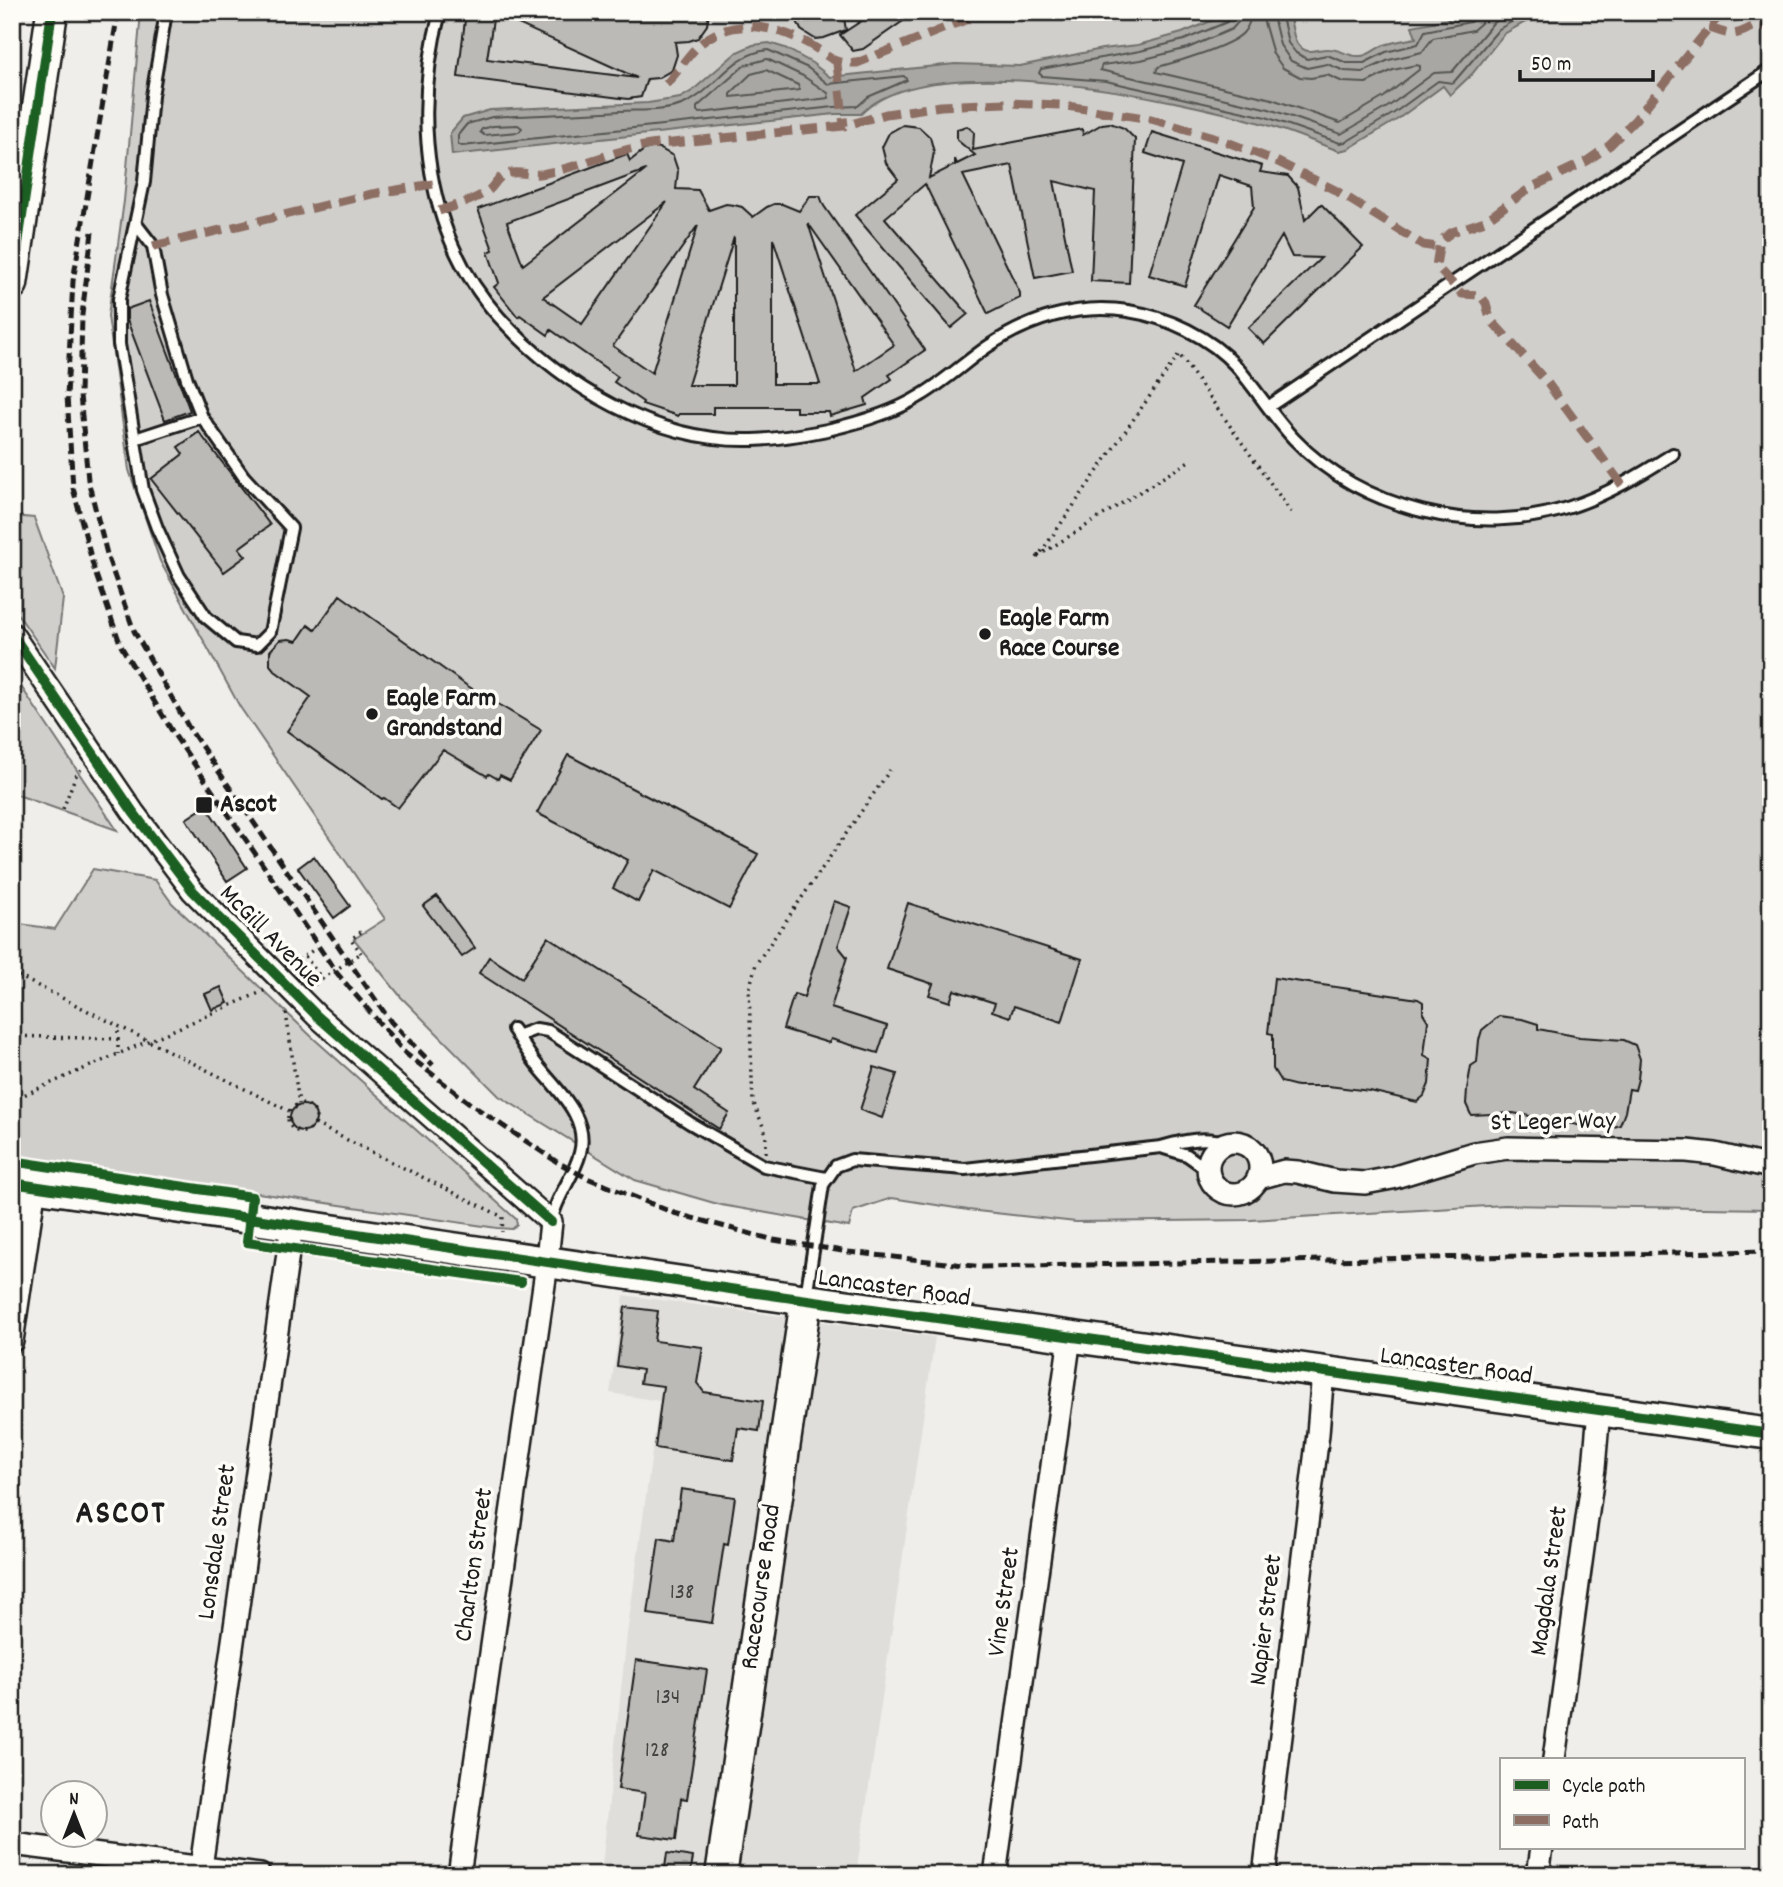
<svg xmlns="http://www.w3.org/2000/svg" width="1783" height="1887" font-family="Dekko,sans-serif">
	<rect width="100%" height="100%" fill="#f0eeea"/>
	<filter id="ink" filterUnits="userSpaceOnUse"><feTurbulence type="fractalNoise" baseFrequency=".0143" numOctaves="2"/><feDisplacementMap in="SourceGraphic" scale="14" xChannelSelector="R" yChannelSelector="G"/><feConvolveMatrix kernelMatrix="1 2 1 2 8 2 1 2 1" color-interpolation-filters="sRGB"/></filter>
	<g filter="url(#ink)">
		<!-- built -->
		<path fill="#e0deda" d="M624 1295 935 1337 856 1875H601L627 1634 659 1401 610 1393Z"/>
		<!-- green -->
		<path fill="#d0cfcc" stroke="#767674" stroke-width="2" d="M141 12H1771V1209L1505 1205 1251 1220 1076 1222 968 1210 892 1198 853 1211 849 1227 721 1205 635 1180 499 1096 401 997 354 939 385 919 240 707 160 561 129 470 108 316 124 201Z
			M12 516 34 518 63 598 55 668 12 606Z
			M12 673 117 830 12 793Z
			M93 869 155 880 172 903 312 1037 516 1219 517 1225 512 1229 497 1228 12 1157V923L55 929Z"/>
		<!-- water -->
		<path fill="#a8a7a3" stroke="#706f6d" stroke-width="2" d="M1233 12H1285C1295 22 1290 36 1299 46 1309 56 1317 48 1329 49 1341 49 1348 57 1360 56 1369 56 1376 48 1384 45 1394 42 1406 40 1416 38L1412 26 1484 12H1543L1504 34 1472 74 1450 95 1443 86 1398 119 1348 149 1339 151C1314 142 1289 131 1264 124 1178 99 928 44 861 114H835L452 155 450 133 463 118 490 110 648 103 680 98 692 91 737 52 753 45 769 43 785 48 812 63 830 77 955 64 1020 66 1102 49 1138 45 1182 33Z"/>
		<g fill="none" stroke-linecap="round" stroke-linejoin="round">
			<!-- shore -->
			<path stroke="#545452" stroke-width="2" d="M1231 12 1227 22 1184 40 1140 51 1041 69 1039 73 1042 76 1106 81 1266 117 1340 143 1346 142 1394 113 1438 81 1453 83 1499 29 1529 12
				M1240 12 1239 21 1232 29 1188 48 1141 60 1102 65 1100 70 1269 109 1341 134 1389 106 1434 73 1452 72 1493 23 1511 12
				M1251 12C1250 20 1249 27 1243 33 1231 46 1177 62 1158 67L1156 72 1272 99 1340 123 1384 97 1420 69V66L1416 65 1393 70 1366 83 1343 82 1327 75 1311 78 1300 77 1283 68 1273 54 1261 12
				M1272 12 1280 45 1291 61 1307 68 1327 64 1345 71 1363 72 1389 60 1422 52 1433 38 1473 30 1481 23 1483 12
				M1281 12 1288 43 1296 53 1307 59 1327 55 1347 63H1364L1386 52 1418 44 1425 31 1470 22 1474 18V12
				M768 50 808 68 828 84 904 76 907 80 868 97 858 106 834 107 462 146 458 144V135L467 124 492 117C534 115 577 114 620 111 640 110 665 112 684 104 717 90 729 54 768 50Z
				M767 59 803 76 828 93 829 98 700 113 697 111V107L745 65Z
				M766 70 798 85 800 90 731 97V93L751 74Z
				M518 125 522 128 519 132 484 135 480 132 482 129 493 126Z"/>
		</g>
		<!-- building -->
		<path fill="#bbbab6" stroke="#1c1c1c" stroke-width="2" fill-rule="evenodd" d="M466 12H709L707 25 698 38 689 41 675 42 677 55 672 70 658 78 647 79 641 97 628 99 458 77ZM494 13 637 78 487 59Z
			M793 12H843L846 30 824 38 815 39 801 30Z
			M875 12H916L863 49 853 51 840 35Z
			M1110 123 1124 128 1135 139 1129 283 1091 281 1095 191 1054 181 1072 271 1035 278 1012 165 963 175 1020 293V298L988 314 925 184 885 218 968 314 951 328 855 215 898 179 886 163 882 147 889 133 903 125 919 127 930 137 934 152 929 178 955 165V159L957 164 975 155 957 140V129L967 126 974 132 973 150 1082 129 1083 135 1102 124Z
			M1152 132 1262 166 1260 172 1288 176 1298 187 1305 220 1321 204 1363 247 1264 344 1248 328 1321 258 1292 257 1282 236 1227 326 1194 305 1254 207 1252 186 1219 175 1185 286 1149 275 1182 165 1145 153Z
			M651 148H659L673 156 678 171 676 189 698 190 709 210 726 204 734 205 742 207 753 217 767 207 774 204H782L799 211 810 196H820L824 206 925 350 889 375 892 379 865 398 867 405 830 416 829 412H796V407H713V414H679L678 416 642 404 643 402 614 382 618 377 551 330 548 335 520 315 518 317 494 287 499 283 488 252 493 250 478 209 627 154 630 161 644 150ZM646 170 523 265 507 222ZM667 202 582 324 543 297ZM808 223 894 345 856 371ZM698 225 652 373 613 346ZM734 237V385H688ZM773 238 820 384H773Z
			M149 301 190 411 165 420 127 320V309Z
			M199 432 270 525 239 548 246 556 224 572 151 479 183 454 178 447Z
			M340 595 466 685 541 730 510 780 500 775 498 779 489 774 487 776 443 750 398 808 384 798 382 799 287 731 311 697 275 671 270 665V651L280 640 289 639 297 641 308 625 315 630Z
			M568 755 758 854 729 909 654 870 638 902 613 888 628 860 537 813Z
			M206 806 247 868 227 881 186 819Z
			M314 856 350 906 334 918 298 868Z
			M437 896 475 948 462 957 423 906Z
			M834 901 851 907 838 946 847 957 831 1008 887 1026 878 1053 831 1039 829 1043 783 1029 794 994 804 997Z
			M908 903 1082 959 1062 1022 1014 1006 1010 1017 992 1011 995 1003 954 990 950 1002 929 995 933 984 887 969Z
			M548 937 721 1047 694 1090 729 1113 719 1129 479 973 489 957 522 978Z
			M1274 978 1418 999 1423 1002V1013L1428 1021 1424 1055 1431 1059 1429 1084 1424 1096 1417 1102 1370 1091 1328 1086H1297L1281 1082 1273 1069V1034L1268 1033Z
			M221 987 228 1003 212 1010 205 994Z
			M1499 1016 1522 1019 1538 1024V1029L1580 1037 1624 1040 1635 1045 1640 1059 1638 1079 1635 1090 1629 1089 1625 1112 1620 1125 1609 1129 1594 1128 1513 1113 1471 1115 1466 1104 1467 1089 1471 1066 1477 1062 1479 1040 1482 1030Z
			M874 1067 897 1074 882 1118 860 1110Z
			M290 1118a13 13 0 1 1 26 0a13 13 0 1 1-26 0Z
			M625 1307 658 1311 654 1341 703 1347 697 1383 704 1392 763 1401 759 1431 738 1428 733 1460 655 1448 663 1386 640 1383 642 1370 617 1366Z
			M681 1489 735 1497 728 1545 724 1544 712 1623 648 1614 659 1538 674 1541Z
			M636 1660 707 1670 687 1799 681 1798 676 1840 639 1835 645 1793 618 1789Z
			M667 1853 693 1857 690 1875H664Z"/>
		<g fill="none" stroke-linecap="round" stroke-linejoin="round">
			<!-- lane casing -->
			<g stroke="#1c1c1c" stroke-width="16">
				<path id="lane" d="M440 12C412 116 425 235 499 317 562 386 656 443 753 440 777 439 802 435 827 430 858 423 893 413 920 396 944 382 964 363 987 347 1028 319 1078 303 1128 311 1168 317 1210 337 1237 367 1257 390 1273 417 1294 439 1361 510 1477 538 1570 507 1607 495 1640 475 1673 454
					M136 224 153 246 162 295 187 379 202 417 244 477 291 528 270 632 257 645 236 642 206 617 179 576 157 528 143 490 119 344V299L144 182 152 96 166 12
					M1268 407 1767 72
					M135 439 202 417
					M513 1029C520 1039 526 1050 534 1061 553 1087 590 1115 580 1153 574 1177 556 1196 551 1222
					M517 1036 536 1029 548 1031 690 1123 764 1166 826 1178
					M1164 1148 1187 1155 1208 1170
					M806 1297 823 1185 836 1166 852 1160 965 1169 1161 1147C1185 1140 1205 1136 1228 1143"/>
			</g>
			<!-- street casing -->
			<g stroke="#1c1c1c" stroke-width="26">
				<path id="street" d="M12 634 133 812 192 890 317 1016 551 1222 545 1278 459 1875
					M1208 1168a26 26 0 1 1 52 0a26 26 0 1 1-52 0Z
					M1259 1178 1284 1171 1298 1172 1335 1181 1365 1183 1392 1178 1474 1153 1508 1148 1687 1151 1715 1154 1771 1167
					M12 1341 35 1186
					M1554 1759 1594 1468 1599 1410
					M12 1844 260 1875
					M201 1867 292 1225
					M995 1875 1070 1337
					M1264 1875 1318 1434 1323 1371
					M1538 1875 1542 1847"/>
			</g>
			<!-- secondary casing -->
			<g stroke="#1c1c1c" stroke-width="35">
				<path id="secondary" d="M12 284 52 12
					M12 1183 757 1293 1771 1434
					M721 1875 806 1300"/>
			</g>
			<!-- path -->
			<path stroke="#1c1c1c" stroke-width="3.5" stroke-dasharray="2 5" stroke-linecap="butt" d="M1038 556 1189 461
				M1037 558 1179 354 1291 512
				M63 809 75 777 81 769
				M361 932 351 939 361 953
				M305 956 322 979
				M300 960 317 988
				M293 964 313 950
				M12 973 289 1111
				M286 1013 299 1104
				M12 1036 118 1039V1026
				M118 1039V1054
				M12 1100 266 990
				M288 1118a14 14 0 1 1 28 0a14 14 0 1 1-28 0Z
				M315 1124 503 1217 502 1232
				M766 1153V1134L753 1101 752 1079 749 990 756 964 890 770"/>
			<!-- lane -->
			<use href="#lane" stroke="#fdfcf7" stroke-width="10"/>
			<!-- street -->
			<use href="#street" stroke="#fdfcf7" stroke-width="21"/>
			<!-- secondary -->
			<use href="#secondary" stroke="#fdfcf7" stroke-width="30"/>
			<!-- rail -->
			<path stroke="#1c1c1c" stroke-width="5" stroke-dasharray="10 5" stroke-linecap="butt" d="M118 12 73 281 67 396 73 488 94 569 121 646 175 736 336 972 405 1053 472 1105 557 1162 587 1178 674 1213 774 1240 849 1252 982 1267 1771 1251
				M92 232 82 315 80 395 88 480 108 558 134 631 189 728 330 934 391 1022 433 1065"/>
			<!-- path-bridge -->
			<path stroke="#1c1c1c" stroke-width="3.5" stroke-dasharray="2 5" stroke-linecap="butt" d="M322 979 361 953"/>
			<!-- quiet -->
			<path stroke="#8d6e63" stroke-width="9" stroke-dasharray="18 9" stroke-linecap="butt" d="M1709 28C1717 30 1725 34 1732 34 1749 33 1751 20 1771 29
				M837 64 844 126
				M666 84C678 72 686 57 698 46 730 16 774 25 809 44 832 57 829 64 857 63L973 17 990 12
				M439 211C456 205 474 201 489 190 494 186 497 178 504 175 517 169 532 177 546 173 593 164 621 145 672 143L844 126 886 114 941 106 1006 103 1060 105 1151 119 1217 138 1276 161 1335 190 1423 245 1437 247
				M153 246 372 194 433 184
				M1622 485 1546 381 1490 319 1486 303 1480 295 1462 294 1436 266 1440 241 1452 232 1485 221 1530 188 1587 161 1610 145 1635 120 1722 12"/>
			<!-- cycleway casing -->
			<g stroke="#fdfcf7" stroke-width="15">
				<path id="cycleway" d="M12 284 52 12
					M12 634 133 812 192 890 317 1016 551 1222
					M12 1161 252 1197 247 1242 521 1282
					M12 1183 757 1293 1771 1434"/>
			</g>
			<!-- cycleway -->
			<use href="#cycleway" stroke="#1b5e20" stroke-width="10"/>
		</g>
	</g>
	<!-- markers -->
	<g fill="#1c1c1c" stroke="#fdfcf7" stroke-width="2.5">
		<circle cx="985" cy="634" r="7"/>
		<circle cx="372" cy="714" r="7"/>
		<rect x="195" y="796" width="18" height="18" rx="3.5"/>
	</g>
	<g text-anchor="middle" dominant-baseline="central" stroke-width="7" stroke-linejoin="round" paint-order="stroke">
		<!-- number labels -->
		<g font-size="23" fill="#444442">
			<text x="682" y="1593">138</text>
			<text x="668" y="1698">134</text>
			<text x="657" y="1751">128</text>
		</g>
		<!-- poi labels -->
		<g font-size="26" font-weight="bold" fill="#1c1c1c" stroke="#fdfcf7" text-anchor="start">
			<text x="999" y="619">Eagle Farm<tspan x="999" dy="30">Race Course</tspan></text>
			<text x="386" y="699">Eagle Farm<tspan x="386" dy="30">Grandstand</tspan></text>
			<text x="220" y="805">Ascot</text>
		</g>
		<!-- street labels -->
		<g font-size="26" fill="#1c1c1c" stroke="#fdfcf7">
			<text transform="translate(270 937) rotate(45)">McGill Avenue</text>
			<text transform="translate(1553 1123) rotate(-1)">St Leger Way</text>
			<text transform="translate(894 1289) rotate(8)">Lancaster Road</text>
			<text transform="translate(1456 1367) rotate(8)">Lancaster Road</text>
			<text transform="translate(218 1542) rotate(-82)">Lonsdale Street</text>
			<text transform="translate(475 1565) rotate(-82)">Charlton Street</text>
			<text transform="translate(1550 1581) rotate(-82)">Magdala Street</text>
			<text transform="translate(762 1587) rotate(-82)">Racecourse Road</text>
			<text transform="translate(1005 1602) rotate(-82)">Vine Street</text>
			<text transform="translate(1267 1620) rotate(-83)">Napier Street</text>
		</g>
		<!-- district labels -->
		<g font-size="33" font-weight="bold" letter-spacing="2" fill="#1c1c1c" stroke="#fdfcf7">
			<text x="121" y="1515">ASCOT</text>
		</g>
	</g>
	<!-- margin -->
	<rect width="1783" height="1887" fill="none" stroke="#fdfcf7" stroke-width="42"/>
	<rect x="21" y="21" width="1741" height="1845" fill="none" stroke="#1c1c1c" stroke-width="2.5" filter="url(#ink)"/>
	<!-- legend -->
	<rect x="1500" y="1758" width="245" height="91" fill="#fdfcf7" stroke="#a3a29f" stroke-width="2"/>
	<rect x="1514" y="1780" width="35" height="10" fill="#1b5e20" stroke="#a3a29f" stroke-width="2"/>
	<text x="1562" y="1792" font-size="21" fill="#1c1c1c">Cycle path</text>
	<rect x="1514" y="1815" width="35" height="10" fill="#8d6e63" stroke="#a3a29f" stroke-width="2"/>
	<text x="1562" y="1828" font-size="21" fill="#1c1c1c">Path</text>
	<!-- north arrow -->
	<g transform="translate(74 1814)"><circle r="33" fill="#fdfcf7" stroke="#a3a29f" stroke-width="2"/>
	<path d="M0-5L12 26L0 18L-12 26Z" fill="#1c1c1c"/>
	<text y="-10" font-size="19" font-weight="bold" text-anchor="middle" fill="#1c1c1c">N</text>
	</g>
	<!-- scale -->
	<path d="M1520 70v10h133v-10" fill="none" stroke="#1c1c1c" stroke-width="3.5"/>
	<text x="1531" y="70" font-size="21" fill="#1c1c1c" stroke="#fdfcf7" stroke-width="5" paint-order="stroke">50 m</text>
</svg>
